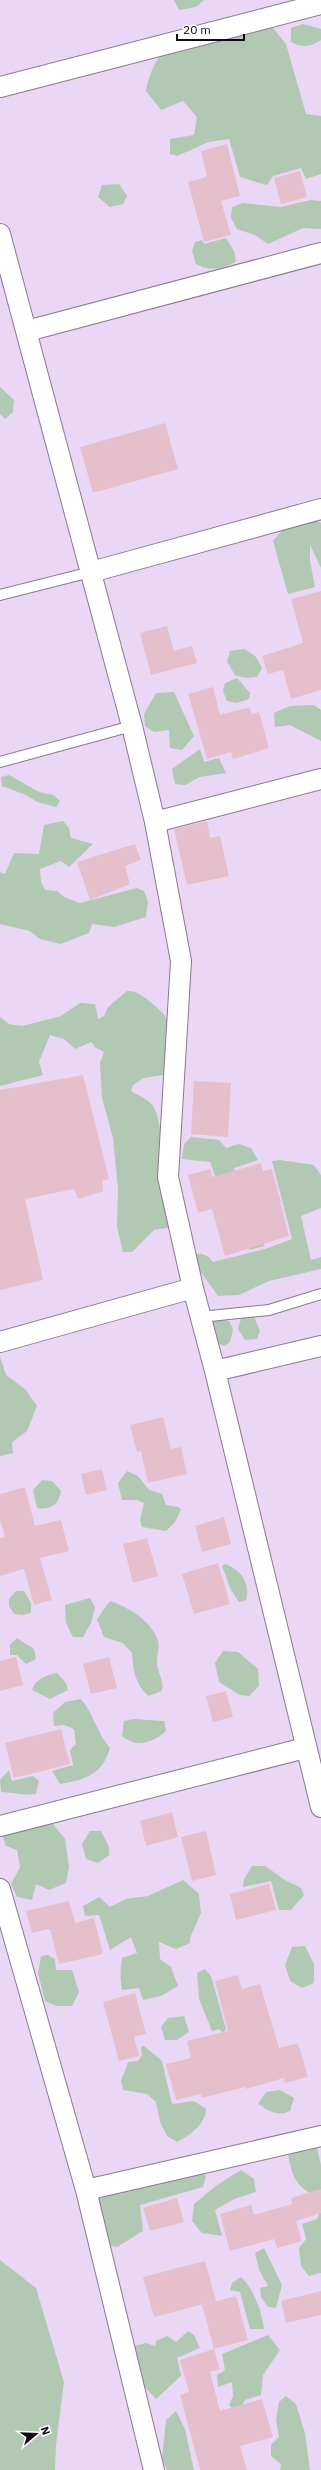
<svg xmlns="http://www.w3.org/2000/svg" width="321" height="2470" font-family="'IBM Plex Sans',sans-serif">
	<rect width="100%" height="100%" fill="#ead7f6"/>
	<!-- green -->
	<path fill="#b1c9b2" d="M174 0H204L196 7 179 10Z
		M264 17 286 44 306 114 321 116V174L306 179 301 168 273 176 267 185 240 177 229 139 209 142 177 156 170 154V139L194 135 197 117 183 101 161 110 146 91C149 71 159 53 174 41 182 35 250 21 264 17Z
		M303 24 321 29V40C311 47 302 48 291 42V28Z
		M119 184 127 196 123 204 110 207 98 197 102 185Z
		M310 200 321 201V229L303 228 268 244 255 235 237 229 231 218 232 207 243 203 281 207Z
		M226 238 234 251 236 261C224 269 209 272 196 264L192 251 195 242 202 240 204 244Z
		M0 387 14 400 13 412 5 419 0 414Z
		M308 517 321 523V568L310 545V561L315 587 288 594 273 541 293 518Z
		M245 649 256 657 262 668 257 677 246 678 235 675 227 662 230 651Z
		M237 678 250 693 249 699 236 703 227 701 223 691 225 683Z
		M174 692 194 736 182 750 170 748 169 730 154 732 145 726 144 714 156 693Z
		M314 705 321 710V741L290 725 275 727 274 713 290 706Z
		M200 749 204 762 219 758 226 773 200 777 185 785 175 784 172 769Z
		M9 775 39 792 53 795 60 801 56 807 37 802 26 795 2 786 1 777Z
		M63 821 69 828 71 838 93 844 69 867 61 861 40 869 41 882 45 890 57 891 64 897 80 903 137 888 144 891 148 902 146 917 114 927 92 924 89 933 61 944 40 939 30 931 0 924V872L5 874 14 853 39 854 44 825Z
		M127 991C138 991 141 995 149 1001 175 1021 173 1030 176 1061L163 1075 144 1078 133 1085 131 1091C137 1095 148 1099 152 1105 161 1116 156 1127 166 1140L179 1226 154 1230 132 1252H123L117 1227 118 1189 113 1138 102 1098 100 1063 104 1052 96 1048 91 1042 75 1049 64 1039 50 1035 39 1062 43 1075 0 1086V1017L9 1024 22 1026 61 1016 80 1003 95 1004 98 1019 104 1016 108 1007Z
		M191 1137 219 1140 226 1148 239 1144 251 1148 258 1160 234 1168 242 1200 277 1191 281 1201 253 1210 264 1246 249 1250 237 1207 217 1180 210 1162 182 1159 184 1144Z
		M280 1160 314 1165 321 1175V1208L301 1216 311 1260 321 1257V1269L269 1281 239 1295 218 1296 195 1264 193 1254C203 1253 207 1254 213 1262L265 1249 292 1239 272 1161Z
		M243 1312 253 1314 260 1331 257 1339 245 1340 238 1329Z
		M212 1318H222L230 1322 233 1330 230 1342 224 1346 210 1339Z
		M0 1356 6 1375 26 1390 37 1406 27 1431 12 1442 13 1453 0 1456Z
		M127 1471 138 1476 149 1490 162 1494 166 1505 179 1507 181 1510 175 1522 166 1531 142 1527 140 1520 144 1503 137 1500H122L118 1483Z
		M42 1480 52 1481 61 1491C59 1505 50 1510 37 1508L33 1490Z
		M225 1564C240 1569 251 1583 246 1600L239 1602 231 1590 222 1566Z
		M16 1591H24L31 1603V1613L23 1615 14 1614 9 1606V1599Z
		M90 1598 95 1607 91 1623 83 1637H73L66 1623 65 1605Z
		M110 1601C128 1607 152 1621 158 1641 160 1649 156 1656 157 1665 159 1675 164 1681 162 1691L148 1696C135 1683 133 1670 132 1653L123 1643 104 1637 97 1619Z
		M17 1638 34 1649 36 1659 26 1664 17 1655H10V1645Z
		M223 1651 238 1652 258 1669 259 1686 249 1696 240 1695 219 1682 215 1663Z
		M57 1673 66 1683 68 1690 50 1699 32 1690C36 1678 45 1676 57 1673Z
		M81 1699C94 1715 97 1733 110 1748 103 1774 85 1780 60 1784L52 1771 73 1765 70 1750 76 1744 74 1729 64 1725 54 1726 53 1713 65 1702Z
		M133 1719 164 1721 166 1731C153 1743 136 1748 122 1736L124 1721Z
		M9 1770 12 1781 33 1776 39 1781 36 1794C24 1796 13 1792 1 1792L0 1780Z
		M37 1822 53 1824 65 1839 69 1867 66 1883 49 1890 36 1884 32 1900 17 1897 11 1884 20 1867 17 1850 6 1846 1 1832Z
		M90 1831H101L109 1847V1855L98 1863 86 1859 82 1844Z
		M252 1866H265L285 1880 301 1888 304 1895 291 1910H279L271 1881 243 1887 244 1879Z
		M183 1880 199 1894 201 1913 190 1938V1943L176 1949 159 1942 160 1959 171 1967 178 1986 161 1996 143 2000 139 1988 122 1990C120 1978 120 1969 122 1958L137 1953 131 1937 110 1950 99 1915 85 1916 83 1906 99 1897 110 1907 126 1899 148 1896Z
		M305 1946 314 1964V1983L302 1988 290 1981 285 1965 292 1947Z
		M48 1955 55 1959 56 1970H72L79 1992 72 2006H56L45 2001 38 1973 41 1956Z
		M205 1969 211 1976 226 2029 223 2033 219 2029 212 2031 199 1999 197 1973Z
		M184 2016 189 2032 177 2040H165L161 2027 168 2018Z
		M144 2046 162 2061 172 2104 194 2101 206 2109C205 2125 190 2135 177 2142L167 2136 160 2122 156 2102 147 2094 123 2090 121 2081 128 2062 138 2061 142 2055 141 2047Z
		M280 2090 294 2098 290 2111C277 2117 269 2111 258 2104L266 2092Z
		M321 2134V2147L317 2148 321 2165V2200C291 2184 293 2176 286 2145Z
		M186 2160 206 2176 203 2187 140 2205 143 2231 117 2247 103 2244 91 2193Z
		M241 2170 254 2179 256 2192 234 2199 215 2210 222 2236 202 2233 192 2221 194 2204 217 2185Z
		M321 2209V2273L309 2276 301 2266 299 2248 306 2239 302 2224 317 2219Z
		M264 2248 282 2285 276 2308 268 2307 261 2297 260 2288 268 2286 259 2270 255 2253Z
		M0 2260 36 2288 64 2382 56 2445 55 2470H0Z
		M241 2277C254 2289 262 2312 264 2329H250L240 2292 230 2290 232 2283Z
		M188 2331 194 2335 200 2348 177 2358 181 2376 156 2399 140 2382 134 2346 146 2343 155 2346 156 2341 167 2336 176 2342Z
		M268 2335 280 2350 263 2375 261 2395 245 2400 237 2413 229 2405 233 2396 232 2382 218 2387 217 2375 225 2370 222 2354Z
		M286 2396 296 2404 305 2433 310 2470H280L281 2464 271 2456V2445L279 2437 276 2419 279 2402Z
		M176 2411 185 2429 194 2470H167L162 2459 166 2420Z"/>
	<!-- building -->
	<path fill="#e5c0cc" d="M227 144 240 196 221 201 231 235 204 242 188 182 207 177 201 151Z
		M300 171 307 197 281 204 274 178Z
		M165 423 178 469 93 493 80 447Z
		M321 591V690L291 699 283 670 268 674 262 656 303 643 291 599Z
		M167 626 174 651 192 646 197 663 151 675 140 633Z
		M213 687 220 715 250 707 252 714 259 712 269 748 233 759 231 752 207 759 188 694Z
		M207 821 210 838 220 836 229 876 187 885 174 829Z
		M135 844 141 860 125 866 130 884 90 900 77 862Z
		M83 1075 109 1179 102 1181 103 1191 78 1199 74 1189 25 1199 43 1280 0 1290V1090Z
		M194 1081 231 1083 228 1137 191 1134Z
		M261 1163 263 1171 272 1169 289 1236 225 1256 212 1209 198 1213 188 1175 210 1169 212 1177Z
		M163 1417 171 1449 181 1447 187 1474 148 1483 141 1451 137 1452 130 1425Z
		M102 1469 107 1490 86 1495 81 1474Z
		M25 1487 35 1526 61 1520 69 1551 40 1558 52 1600 34 1605 24 1569 0 1576V1538L5 1537 0 1520V1494Z
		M224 1517 231 1544 202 1552 195 1526Z
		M147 1538 158 1576 133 1583 123 1544Z
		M218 1563 230 1604 194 1614 182 1574Z
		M16 1657 23 1685 0 1691V1661Z
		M109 1657 117 1688 91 1694 83 1664Z
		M226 1691 233 1717 213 1722 206 1696Z
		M61 1729 70 1764 14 1778 5 1743Z
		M172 1812 178 1837 146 1846 140 1821Z
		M206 1831 216 1875 192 1881 181 1837Z
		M269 1884 276 1910 236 1920 230 1894Z
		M69 1901 75 1923 94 1918 103 1954 59 1964 50 1929 32 1933 26 1911Z
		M238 1975 242 1989 260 1984 279 2048 298 2043 308 2077 285 2083 284 2078 246 2089 245 2087 202 2098 201 2094 176 2100 166 2064 191 2058 187 2041 228 2031 215 1981Z
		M135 1993 146 2034 134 2037 139 2056 119 2061 103 2002Z
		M321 2189V2213L296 2221 302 2241 277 2248 274 2239 230 2251 220 2214 251 2205 254 2215 292 2204 291 2198Z
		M177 2198 184 2222 150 2231 143 2208Z
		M205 2261 216 2301 154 2317 143 2277Z
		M321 2291V2315L286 2323 281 2301Z
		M236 2296 248 2340 214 2349 202 2305Z
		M214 2349 220 2369 210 2372 220 2411 262 2399 273 2437 240 2446 247 2470H200L190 2432 180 2395 189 2392 180 2360Z"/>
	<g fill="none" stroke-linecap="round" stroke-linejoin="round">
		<!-- service casing -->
		<g stroke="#897893" stroke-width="12">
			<path id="service" d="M0 595 91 572
				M0 762 132 726
				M200 1317 269 1310 321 1294"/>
		</g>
		<!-- minor casing -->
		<g stroke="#897893" stroke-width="22">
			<path id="minor" d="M0 87 321 4
				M0 234 132 726 155 822 181 961 168 1177 193 1288 215 1371 321 1807
				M27 331 321 253
				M91 572 321 509
				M155 822 321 779
				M0 1342 193 1288
				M215 1371 321 1346
				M0 1826 305 1748
				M0 1889 86 2190 154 2470
				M86 2190 321 2136"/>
		</g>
		<!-- service -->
		<use href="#service" stroke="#fff" stroke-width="10"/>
		<!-- minor -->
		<use href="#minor" stroke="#fff" stroke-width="20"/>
	</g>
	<!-- north arrow -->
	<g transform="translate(36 2434) rotate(71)" stroke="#ffffff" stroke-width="3" paint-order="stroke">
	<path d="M0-3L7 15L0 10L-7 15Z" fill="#100a14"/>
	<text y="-6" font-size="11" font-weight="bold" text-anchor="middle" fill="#100a14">N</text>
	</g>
	<!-- scale -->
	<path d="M177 34v6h67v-6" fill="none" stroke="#100a14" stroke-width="2"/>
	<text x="183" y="34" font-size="12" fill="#100a14" stroke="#ffffff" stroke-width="3" paint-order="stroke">20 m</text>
</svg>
